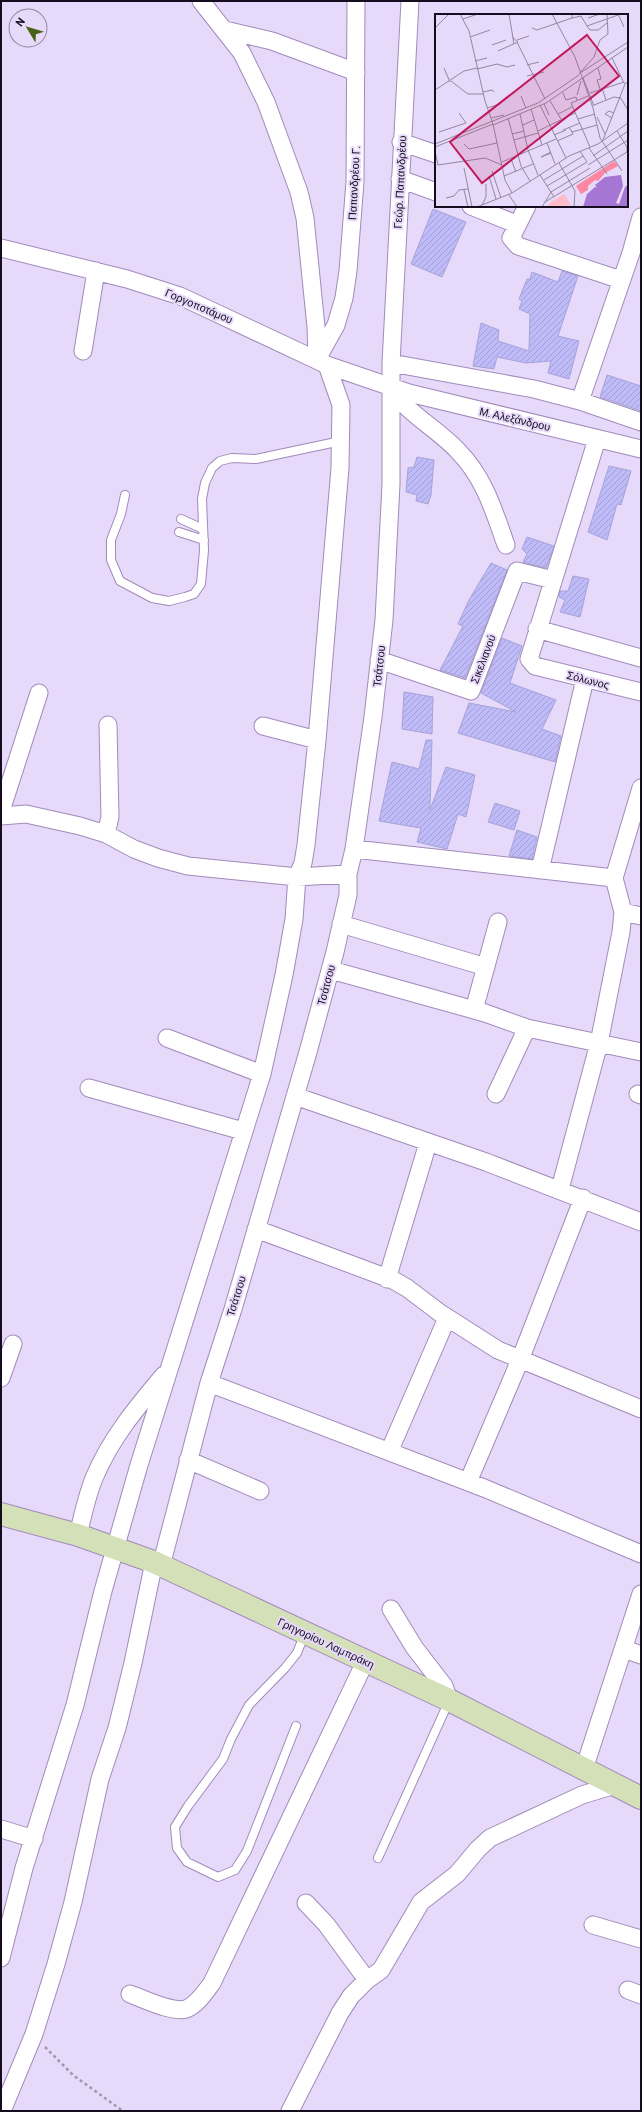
<svg xmlns="http://www.w3.org/2000/svg" width="642" height="2112" font-family="'PT Sans',sans-serif">
	<defs>
		<pattern id="building-hatch" width="6" height="6" patternUnits="userSpaceOnUse"><rect width="6" height="6" fill="#bebbf8"/><path d="M-1 1l2-2M0 6l6-6M5 7l2-2" fill="none" stroke="#a2a0d4"/></pattern>
	</defs>
	<rect width="100%" height="100%" fill="#e7d9f9"/>
	<!-- building -->
	<path fill="url(#building-hatch)" stroke="#a5a3d8" d="M433 209 466 222 442 277 411 264Z
		M562 271 578 276 558 336 579 341 569 379 548 373 551 361 526 363 497 357 494 369 473 366 481 323 499 330 498 341 529 351 530 314 519 309 522 301 519 299 527 279H530L532 272 558 282Z
		M607 375 641 386V411L600 397Z
		M417 457 434 460 431 495 428 504 416 501 417 495 406 492 408 468 414 467Z
		M609 466 631 471 621 505 617 504 607 540 588 532Z
		M527 537 554 546 546 568 523 562 527 554 522 549Z
		M491 563 507 570 465 678 440 670 463 626 458 624 469 600Z
		M573 576 589 579 580 617 560 612 565 600 559 597 560 591H568Z
		M502 638 522 646 510 683 556 700 542 729 561 736 555 762 458 733 469 703 516 712 481 693Z
		M404 692 433 697 432 734 402 729Z
		M426 740H432L430 810 446 767 475 775 466 817 458 814 447 849 417 842 421 828 379 821 392 762 419 769Z
		M495 803 520 811 514 830 488 822Z
		M517 830 537 837 532 859 509 856Z"/>
	<g fill="none" stroke-linecap="round" stroke-linejoin="round">
		<!-- lane casing -->
		<g stroke="#a28abb" stroke-width="10">
			<path id="lane" d="M125 495 121 514 111 540V560L120 581 152 598 169 601 185 597 194 594 201 584 204 550 202 499 205 483 212 468 220 461 232 458 256 459 341 441
				M181 519 203 529
				M179 532 204 540
				M296 1726 247 1851 235 1870 218 1877 187 1862 177 1848 175 1827 188 1806 223 1759 231 1739 249 1705 285 1668 297 1653 305 1633
				M378 1858 449 1701"/>
		</g>
		<!-- street casing -->
		<g stroke="#a28abb" stroke-width="19">
			<path id="street" d="M201 1 242 53 266 102 299 192 305 218 316 327 317 359
				M225 30 272 41 356 72
				M401 142 436 154
				M400 179 436 192
				M471 206 516 224
				M527 206 511 238 518 246 621 280
				M1 248 127 279 180 296 327 365 409 393 641 449
				M83 351 96 271
				M317 359 336 325 344 298 348 271 355 182 356 1
				M391 363 534 389 580 401 641 422
				M390 386C403 411 438 429 458 451 484 477 494 511 506 545
				M580 401 631 253 641 217
				M597 439 529 659 535 666 641 692
				M537 629 641 658
				M379 660 471 691 517 571 553 580
				M263 726 317 740
				M1 811 39 693
				M1 816 26 814 80 826 106 834 134 849 158 858 188 866 297 877 348 874
				M106 834 110 817 108 725
				M354 849 614 878
				M540 870 585 679
				M623 912 641 916
				M341 924 486 967
				M331 970 485 1013 527 1028 641 1052
				M474 1010 498 922
				M167 1038 262 1074
				M89 1088 243 1131
				M496 1094 527 1028
				M638 1094 641 1095
				M295 1096 486 1162 641 1222
				M560 1189 599 1043 621 932 623 912 614 878 641 788
				M256 1229 393 1280 407 1288 440 1313 498 1350 641 1409
				M387 1279 428 1143
				M1 1378 13 1344
				M209 1383 484 1488 641 1554
				M389 1452 447 1318
				M188 1460 260 1491
				M468 1482 520 1360 583 1198
				M78 1535C83 1515 87 1494 95 1476 111 1438 137 1407 164 1375
				M161 1566 209 1383 233 1309 308 1052 335 952 348 895V874L354 849 373 717 384 620 391 484V363L410 1
				M391 1609 414 1647 444 1686 449 1700
				M624 1649 641 1655
				M584 1769 641 1594
				M1 1829 34 1839
				M306 1903 326 1924 367 1980
				M593 1925 641 1939
				M1 1958 24 1868 75 1705 103 1591 139 1465 262 1074 284 975 294 919 297 877 303 863 306 845 317 740 340 468 341 405 327 365
				M628 1990 641 1995
				M130 1994C144 1999 172 2013 186 2009 197 2005 206 1991 212 1983L365 1662
				M2 2111 34 2034 56 1964 73 1902 100 1779 117 1728 133 1663 154 1562
				M290 2111 340 2013 351 1996 367 1980 381 1970 421 1902 457 1874 478 1849 490 1838 582 1795 615 1785"/>
		</g>
		<!-- secondary casing -->
		<g stroke="#a28abb" stroke-width="24">
			<path id="secondary" d="M1 1514 78 1535 154 1562 449 1700 641 1798"/>
		</g>
		<!-- path -->
		<path stroke="#a296b1" stroke-width="2.5" stroke-dasharray="3 3" stroke-linecap="butt" d="M45 2047 73 2075 123 2111"/>
		<!-- lane -->
		<use href="#lane" stroke="#fff" stroke-width="8"/>
		<!-- street -->
		<use href="#street" stroke="#fff" stroke-width="17"/>
		<!-- secondary -->
		<use href="#secondary" stroke="#d4e0b7" stroke-width="22"/>
	</g>
	<g text-anchor="middle" dominant-baseline="central" stroke-width="4" stroke-linejoin="round" paint-order="stroke">
		<!-- street labels -->
		<g font-size="11" fill="#150c1e" stroke="#e7d9f9">
			<text transform="translate(400 182) rotate(-87)">Γεώρ. Παπανδρέου</text>
			<text transform="translate(354 183) rotate(-87)">Παπανδρέου Γ.</text>
			<text transform="translate(199 306) rotate(23)">Γοργοποτάμου</text>
			<text transform="translate(515 419) rotate(13)">Μ. Αλεξάνδρου</text>
			<text transform="translate(483 659) rotate(-69)">Σικελιανού</text>
			<text transform="translate(379 666) rotate(-84)">Τσάτσου</text>
			<text transform="translate(588 680) rotate(14)">Σόλωνος</text>
			<text transform="translate(326 985) rotate(-75)">Τσάτσου</text>
			<text transform="translate(236 1296) rotate(-73)">Τσάτσου</text>
			<text transform="translate(326 1643) rotate(25)">Γρηγορίου Λαμπράκη</text>
		</g>
	</g>
	<!-- overview -->
	<g transform="translate(435 14)">
		<rect width="193" height="193" fill="#e7d9f9"/>
		<path d="M179 147 183 152 170 159 163 167 160 166 153 172V176L146 180 141 172Z" fill="#fb87a2"/>
		<path d="M129 180 136 191 114 193 113 190Z" fill="#febcc8"/>
		<path d="M186 161 188 172 181 189 184 190 190 173 193 171V193H148L152 180 160 173 162 174 160 171 170 163Z" fill="#a576d3"/>
		<path fill="none" stroke="#9387a1" stroke-width="1" d="M25 0 34 17 50 87 58 110 70 166 77 179M74 0 79 30M117 0 140 43 158 94 165 124 187 157M183 0 189 13M137 4 146 2 152 12 183 1M153 4 165 0M28 5 43 0M152 12 155 16H163L172 9M0 14 14 0M97 14 102 16 137 4V0M35 23 55 16M82 26 94 22M82 28 110 85M57 31 71 26M63 37 83 28 77 23M177 44 189 69H193M40 47 52 44M92 51 104 48M9 54 15 68M163 54 166 65 162 66 165 75M42 55 62 50 72 53 80 51M145 59 193 28M144 60 159 43 165 26 173 20 172 0M92 62 109 58M148 64 159 92M16 67 33 80H48M167 74 171 86M0 76 29 57 42 54M48 78 57 76 59 78M128 79 131 86 141 83 142 86M155 79 189 68M142 81 146 67M86 82 91 94M153 82 136 89 155 133M185 83 193 96M115 87 126 105M109 90 114 101M105 91 131 144M159 91 179 83 185 84M52 94 65 90M96 95 107 131M24 99 31 109M85 100 93 136 103 161M123 100 137 93M162 103 170 120M56 104 69 101M73 104 86 152 95 167M177 104 170 100 174 97 179 99M143 105 160 100M58 111 111 89 193 33M88 111 99 106M128 116 145 109M103 117 140 99M4 118 31 109M137 118 162 111M77 120 89 117M119 121 131 116M79 126 103 119M168 126 190 70M122 127 138 120 134 113M112 129 120 150M0 130 103 89 144 61M29 130 34 135 62 129M0 133 58 110M154 134 172 160M0 137 3 151 50 144 67 151M145 137 152 148M116 138 106 143 116 139M158 142 193 117M76 145 81 158M67 148 121 125M124 149 140 177 139 193M153 151 193 126M29 154 37 193M57 157 66 184M105 161 119 183M54 162 61 185M69 162 98 150M109 166 148 142M112 172 152 148M29 176 33 193M74 181 82 193M11 184 19 182 24 176 33 175M110 188 192 138V133L182 117M47 191 51 183V170M42 193 77 179 134 142 163 130 193 109M107 193 116 178 155 154"/>
		<path fill="#c2185b" fill-opacity="0.15" stroke="#c2185b" stroke-width="2" d="M152 21 184 62 47 169 15 128Z"/>
		<rect width="193" height="193" fill="none" stroke="#150c1e" stroke-width="2"/>
	</g>
	<!-- border -->
	<rect width="642" height="2112" fill="none" stroke="#150c1e" stroke-width="4"/>
	<!-- north arrow -->
	<g transform="translate(28 28) rotate(308)"><circle r="19" fill="#e7d9f9" stroke="#9387a1"/>
	<path d="M0-3L7 15L0 10L-7 15Z" fill="#486211"/>
	<text y="-6" font-size="11" font-weight="bold" text-anchor="middle" fill="#150c1e">N</text>
	</g>
</svg>
